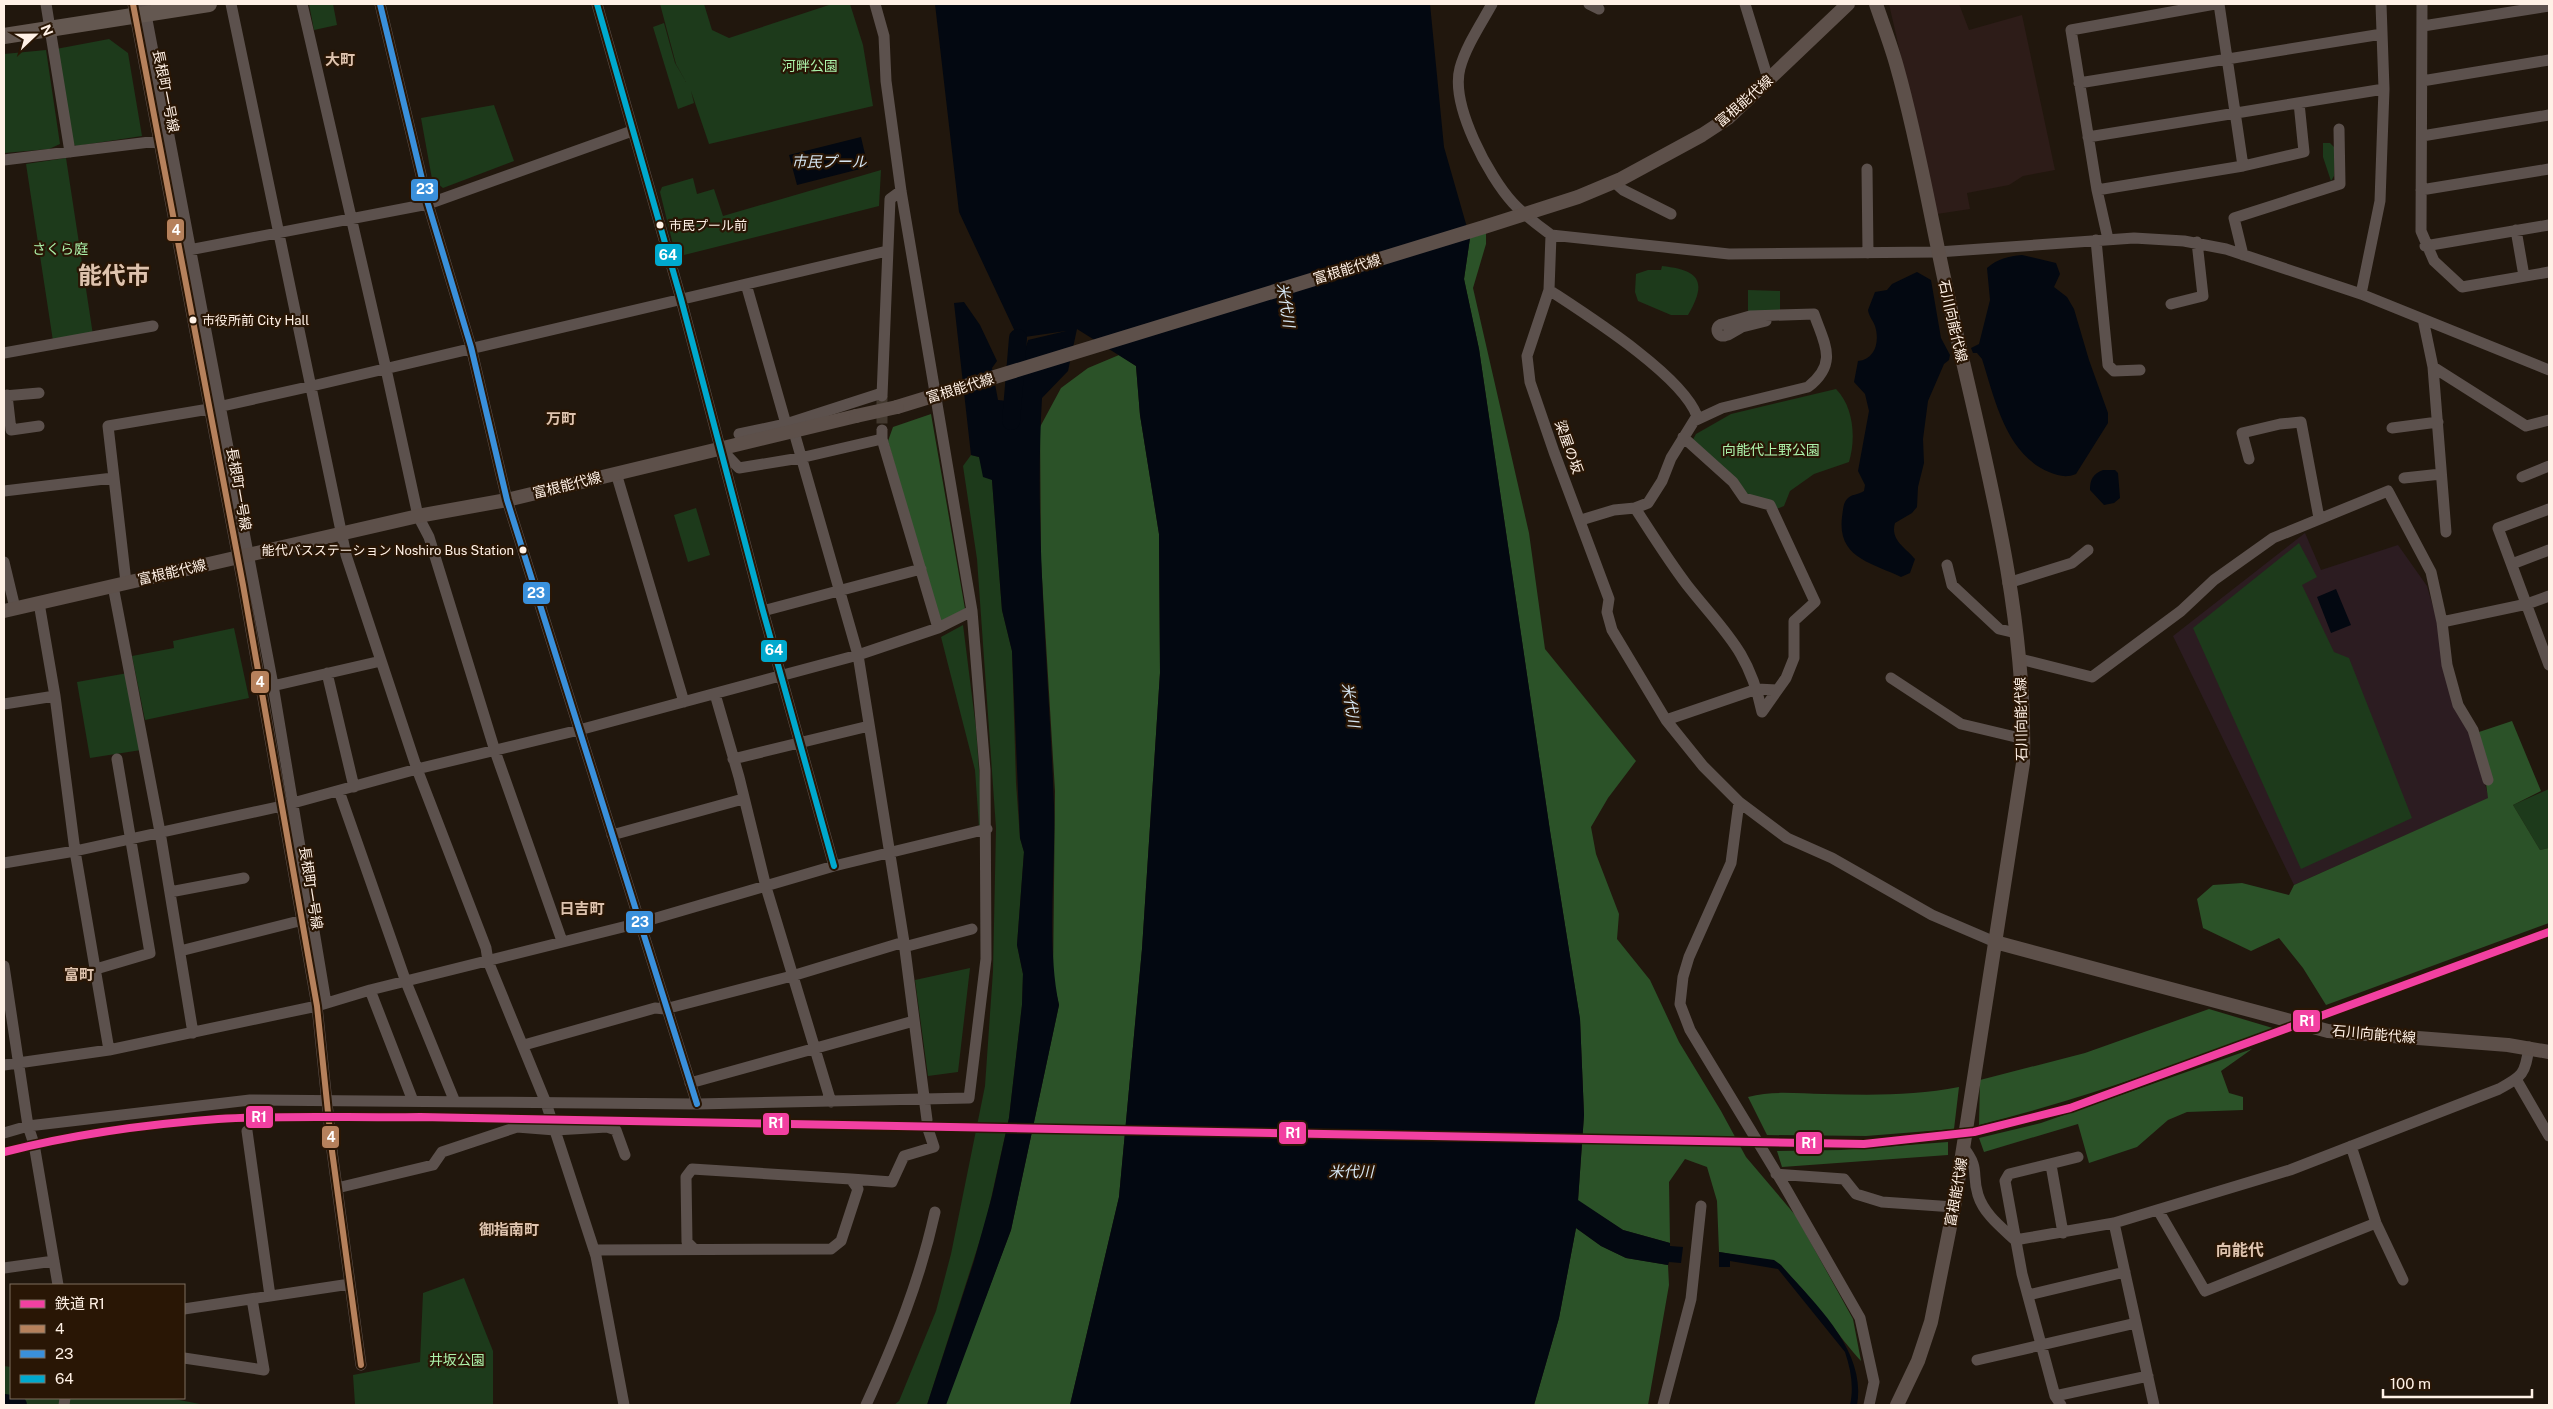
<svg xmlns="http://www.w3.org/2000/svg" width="2553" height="1409" font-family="'Public Sans','Noto Sans JP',sans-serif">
	<rect width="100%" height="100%" fill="#21170d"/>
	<!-- commercial -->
	<path fill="#2d1c18" d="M1889 4H1959L1969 30 2022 15 2055 170 2023 176 2009 185 1967 193 1970 209 1937 214Z"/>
	<!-- education -->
	<path fill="#2c1c21" d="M2305 533 2321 570 2398 545 2427 586 2489 798 2294 885 2173 636Z"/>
	<!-- green -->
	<path fill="#1d3a1b" d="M309 4H333L337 25 314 30Z
		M660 4H704L712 30 729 38 832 4H850L863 45 873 106 709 144 691 91 694 103 678 109 653 27 664 23 675 63 686 82 676 64Z
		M109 39 128 53 142 136 76 146 72 143 56 49Z
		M46 50 60 144 49 149 4 153V54Z
		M494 105 514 161 443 188 432 179 421 118Z
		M2323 143H2330L2335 148 2334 176 2331 181 2323 157Z
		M66 158 93 335 53 341 26 164Z
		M881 170 879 206 676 257 660 192 662 187 693 178 697 194 714 189 723 216Z
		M1662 266C1699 270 1708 281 1688 315H1671L1638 301 1635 292 1636 274 1648 270H1661Z
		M1748 290 1780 291V311L1748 312Z
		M1836 389C1854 407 1856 439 1849 462L1814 474 1790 491 1784 506 1774 510 1746 495 1691 443 1696 434 1731 414Z
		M971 455 979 457 992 480 1002 610 1012 651 1016 783 1020 838 1024 852 1017 945 1023 974 1022 1005 1009 1118 986 1221 927 1405H894L899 1401 936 1311 951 1254 985 1086 993 971 996 828 977 559 963 466Z
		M696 508 710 555 688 562 674 515Z
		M2299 543 2317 577 2302 585 2334 652 2349 658 2412 818 2301 869 2193 628Z
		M963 625 976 728 983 825 979 827 975 770 941 637Z
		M234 628 249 698 145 720 132 656 174 648 173 641Z
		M128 673 141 750 90 758 77 682Z
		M2549 789V848L2540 850 2513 805Z
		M970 968 958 1072 928 1076 915 980Z
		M464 1278 493 1351V1405H352L355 1404 353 1375 420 1362 423 1293Z
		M4 1366 11 1367V1398H169L205 1405H4Z"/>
	<!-- forest -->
	<path fill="#2b5228" d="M1486 233V244L1473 288 1529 533 1545 649 1636 761 1608 798 1591 827 1596 854 1619 914 1617 939 1650 980 1679 1042 1721 1111 1746 1157 1796 1216 1853 1319 1861 1361C1838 1337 1796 1271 1768 1262 1753 1257 1735 1255 1719 1252L1717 1201 1707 1167 1685 1159 1669 1182 1670 1243 1623 1230 1578 1201 1584 1115 1580 1019 1550 831 1479 349 1464 279 1470 238Z
		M1119 355 1136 366 1140 415 1159 534 1160 673 1142 949 1119 1197 1070 1405H945L1011 1230 1059 1005 1053 979 1055 791 1041 561 1040 427 1061 388 1088 368Z
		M931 414 965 609 939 622 888 441 893 427Z
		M2512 721 2541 791 2513 805 2540 850 2549 848V923L2326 1005 2303 968 2279 938 2251 951 2203 928 2197 899 2213 885 2242 883 2289 895 2294 885 2488 798 2479 732Z
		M2209 1009 2276 1029C2177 1064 2080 1100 1979 1125L1980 1080 2085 1053Z
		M2252 1049 2221 1071 2229 1093 2243 1097V1110L2187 1112 2168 1120 2137 1147 2089 1163 2078 1124 1984 1152 1979 1138 2041 1123Z
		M1959 1087 1954 1129 1866 1136 1767 1135 1748 1097C1773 1090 1799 1094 1824 1094 1869 1095 1915 1096 1959 1087Z
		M1948 1142V1155L1782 1167 1777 1151 1841 1150Z
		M1576 1228 1601 1246 1626 1258 1668 1265 1669 1285 1648 1405H1534L1559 1318Z"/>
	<!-- water -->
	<path fill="#030811" d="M935 4H1430L1444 147 1470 238 1464 279 1479 349 1550 831 1580 1019 1584 1115 1578 1200 1623 1230 1670 1243V1246L1683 1247 1681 1263 1669 1262 1668 1265 1626 1258 1601 1246 1576 1228 1559 1318 1534 1405H1070L1119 1197 1142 949 1160 673 1159 534 1140 415 1136 366 1077 329 1068 371 1042 398C1034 534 1049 670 1054 806 1056 871 1046 942 1059 1005L1011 1230 946 1405H927L974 1261 992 1196 1009 1118 1022 1005 1023 974 1017 945 1024 852 1020 838 1012 651 1002 610 992 480 983 477 979 457 971 455 954 303 964 302 980 325 997 361 992 368 998 400 1007 401 1018 394 1023 357 1028 340 1066 331 1018 338 959 212Z
		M861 137 868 167 797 185 789 155Z
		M2022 255 2056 263 2060 274 2054 287 2067 297 2074 309 2089 360 2108 413V423L2076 474C2066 478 2059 476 2049 472 2006 454 1995 400 1982 359L1977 353H1973L1971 348 1979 344 1990 300 1987 268C1997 259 2009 256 2022 255Z
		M1917 272 1931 280 1941 338 1950 355 1949 360 1944 364 1928 401 1923 439 1924 463 1918 487 1917 507 1912 513 1895 523C1890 540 1905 547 1915 559L1910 573 1901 577C1872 563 1837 558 1842 517 1843 511 1843 503 1847 499 1851 494 1858 495 1864 491L1865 485 1858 471 1869 411 1865 394 1854 382 1858 361C1875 359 1880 342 1875 326 1873 320 1869 317 1868 310L1875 292 1887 290 1892 284Z
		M2103 470H2115L2118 473 2120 498 2114 503 2104 505 2090 490C2090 479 2093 474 2103 470Z
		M2336 589 2351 625 2331 633 2317 597Z
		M1719 1252 1774 1260 1781 1265C1814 1303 1867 1350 1857 1405H1850C1854 1387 1851 1370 1845 1352L1778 1269 1730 1261V1267H1719Z"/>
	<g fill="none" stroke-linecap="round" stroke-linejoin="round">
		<!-- river -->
		<path stroke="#030811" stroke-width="18" d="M1011 421 1018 338
			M4 1403 18 1405"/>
		<!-- minor-tunnel -->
		<path stroke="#42382e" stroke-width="11" stroke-dasharray="11 5.5" stroke-linecap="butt" d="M882 396V430"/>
		<!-- minor -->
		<path stroke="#5c514d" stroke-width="11" d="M46 4 70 152
			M133 4 243 585 317 1006 332 1151 361 1365
			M144 4 273 685 326 1003
			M231 4 346 555 417 769 486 948 488 961 546 1103 596 1256 624 1405
			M302 4 386 369 418 516 429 537 495 751 562 941
			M380 4 428 204 471 347 507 500 697 1104
			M597 4 681 299 763 611 834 866
			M1492 4C1481 24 1466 46 1460 68 1450 105 1489 177 1513 203 1524 215 1538 225 1551 235L1549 290 1527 356 1530 382 1554 452 1609 599 1607 612 1612 630 1666 720 1703 766 1739 802 1787 838 1832 858 1932 915 1995 942
			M1589 4 1599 9
			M1745 4 1768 79
			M2219 4 2243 166
			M2422 4 2421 231 2434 261 2462 287 2549 272
			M2423 26 2549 6
			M2422 81 2549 60
			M2079 83 2382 34
			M2422 136 2549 115
			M2088 137 2384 89
			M4 160 166 140
			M1867 169 1868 253
			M1614 182 1623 190 1671 214
			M2097 190 2243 166 2304 152 2299 103
			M2421 190 2549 169
			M2516 230 2524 276
			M1551 235 1729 254 1938 252 2134 238 2184 241 2226 249 2361 294 2549 370
			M2108 239 2097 190 2071 30 2215 4
			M2096 240 2108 365 2114 371 2140 370
			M2425 246 2549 225
			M184 251 428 204 632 131
			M2243 255 2234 218 2340 184 2339 129
			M746 284 786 424 882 393
			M1549 290C1587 315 1682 375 1697 416L1671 458 1662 481 1648 503 1635 508 1614 510 1581 520
			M2361 294 2380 201 2384 89 2381 4
			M2171 304 2203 296 2197 242
			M2423 319 2433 367 2446 532
			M1717 330a6 6 0 1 1 12 0a6 6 0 1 1-12 0Z
			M1728 335 1742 327 1766 321
			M4 353 153 326
			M2433 367 2526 426 2549 420
			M7 395 11 430 39 426
			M4 396 39 393
			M882 396 890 199 901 191
			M1694 421 1722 408 1808 387C1839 363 1824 343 1814 314L1750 316 1722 324
			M2392 428 2438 422
			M882 430V439L938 628
			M794 432 858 655 904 942 927 1120
			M739 434 786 424
			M1683 437 1733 482 1744 498 1770 505 1815 602 1794 621V658L1786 678 1762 712
			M721 449 739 468 800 458 882 439
			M2249 459 2242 433 2280 424 2301 422 2319 518
			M616 473 684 702
			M2522 477 2549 466
			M2404 478 2441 474
			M4 491 113 478
			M1635 508C1652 534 1668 560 1687 585 1724 632 1749 650 1762 712
			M2549 509 2498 528 2549 665
			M4 562 15 608
			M2512 564 2549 550
			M1947 565 1952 585 1999 629 2016 633
			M126 582 108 426 209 409 312 386 887 251
			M2008 583 2072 563 2088 550
			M113 586 160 832 193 1033
			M39 603 55 696 75 851 109 1050
			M763 611 921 569
			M2442 622 2527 604 2549 596
			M2020 659 2092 677 2181 611 2214 580 2273 538 2388 491 2431 572 2442 622 2447 665 2458 705 2473 730 2488 780
			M327 673 354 787
			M1891 678 1961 724 2024 739
			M268 687 381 661
			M715 694 739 777 766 887 831 1102
			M4 704 55 696
			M1666 720 1757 689 1777 690
			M733 759 869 726
			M339 791 406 982 455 1102
			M1739 802 1731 863 1689 957 1683 977 1680 1004 1690 1030 1785 1187 1860 1318 1874 1382 1869 1405
			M612 835 743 799
			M4 863 75 851 282 806 417 769 579 730 858 655 938 628 972 611
			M170 892 244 878
			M904 947 972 929
			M180 951 307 919
			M4 966 28 1126 34 1144 58 1285
			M96 969 150 953 117 759
			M370 990 413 1101
			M524 1045 655 1008 665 1009 792 976 904 942
			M4 1065 109 1050 317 1006 370 990 639 923 834 866 987 829
			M2516 1079 2549 1136
			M690 1083 914 1021
			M247 1131 270 1296
			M4 1133 28 1126 250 1100 697 1104 969 1098 986 959 985 770 972 611 901 191 886 81 884 36 875 4
			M2351 1146 2376 1223 2403 1280
			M1963 1147C1981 1170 1971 1173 1978 1195 1984 1214 2001 1227 2015 1240
			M2051 1165 2063 1233
			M1776 1174 1844 1179 1856 1194 1882 1202 1954 1207
			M851 1179 892 1182 904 1156 934 1147 928 1129
			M337 1188 433 1165 442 1152 517 1127 555 1130 607 1127 616 1130 625 1155
			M2158 1210 2205 1291 2376 1223
			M2114 1223 2154 1405
			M2015 1240 2114 1223 2290 1170 2499 1089C2523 1076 2525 1074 2529 1047
			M594 1250 831 1249 841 1241 858 1189 851 1179 692 1169 686 1177 687 1242 694 1249
			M4 1268 54 1261
			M2028 1295 2125 1272
			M184 1309 350 1284
			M184 1358 264 1370 252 1299
			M1977 1360 2136 1323
			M2055 1396 2148 1376
			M64 1405 65 1398
			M866 1405C895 1342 920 1280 935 1212
			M1663 1405 1691 1299 1701 1206
			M2061 1405 2055 1396 2022 1274 2005 1181 2009 1174 2078 1157"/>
		<!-- major -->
		<path stroke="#5d504a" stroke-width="14" d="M1876 4C1883 25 1891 45 1897 67 1920 148 1933 232 1952 314 1985 461 2027 611 2023 763L1954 1207 1931 1322 1918 1361 1897 1405
			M897 407 1484 227 1578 197 1621 179 1702 135 1728 118 1848 4
			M4 611 418 516 507 500 856 416
			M1995 942 2328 1031 2508 1045 2549 1052"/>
		<!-- highway -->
		<path stroke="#645851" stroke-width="16" d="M4 36 209 4"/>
		<!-- major-bridge -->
		<path stroke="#5d504a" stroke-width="14" d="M856 416 897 407"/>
		<!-- bus-1 casing -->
		<g stroke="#291605" stroke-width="10">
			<path id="bus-1" d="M133 4 243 585 317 1006 332 1151 361 1365"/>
		</g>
		<!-- bus-2 casing -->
		<g stroke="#291605" stroke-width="10">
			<path id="bus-2" d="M380 4 428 204 471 347 507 500 697 1104"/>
		</g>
		<!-- bus-3 casing -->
		<g stroke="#291605" stroke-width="10">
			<path id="bus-3" d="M597 4 681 299 763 611 834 866"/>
		</g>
		<!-- bus-1 -->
		<use href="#bus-1" stroke="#b6815c" stroke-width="6"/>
		<!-- bus-2 -->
		<use href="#bus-2" stroke="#3a90db" stroke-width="6"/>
		<!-- bus-3 -->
		<use href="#bus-3" stroke="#00a9ce" stroke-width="6"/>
		<!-- rail-1 casing -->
		<g stroke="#291605" stroke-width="11">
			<path id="rail-1" d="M4 1152C71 1135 149 1124 218 1119 285 1115 353 1118 420 1117L1864 1144 1974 1132 2070 1108 2549 932"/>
		</g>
		<!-- rail-1 -->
		<use href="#rail-1" stroke="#f240a1" stroke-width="8"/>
	</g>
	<!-- markers -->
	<g fill="#fff1e6" stroke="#291605" stroke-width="2">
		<circle cx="660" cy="225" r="4.5"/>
		<circle cx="193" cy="320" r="4.5"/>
		<circle cx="523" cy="550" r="4.5"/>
	</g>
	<g text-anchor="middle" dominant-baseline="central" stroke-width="4.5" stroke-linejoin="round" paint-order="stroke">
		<!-- bus labels -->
		<g font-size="13" fill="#fff1e6" stroke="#291605" text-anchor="start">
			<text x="669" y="225">市民プール前</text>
			<text x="202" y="320">市役所前 City Hall</text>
			<text x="514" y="550" text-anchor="end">能代バスステーション Noshiro Bus Station</text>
		</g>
		<!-- park labels -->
		<g font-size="14" fill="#acf2aa" stroke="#291605">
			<text x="810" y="66">河畔公園</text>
			<text x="60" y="249">さくら庭</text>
			<text x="1771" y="450">向能代上野公園</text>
			<text x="457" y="1360">井坂公園</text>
		</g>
		<!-- street labels -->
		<g font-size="14" fill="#fff1e6" stroke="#291605">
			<text transform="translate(166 91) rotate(79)">長根町一号線</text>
			<text transform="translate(1744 101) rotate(-41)">富根能代線</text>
			<text transform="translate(1347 269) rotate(-17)">富根能代線</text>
			<text transform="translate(1953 321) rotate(77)">石川向能代線</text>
			<text transform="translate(960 388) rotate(-17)">富根能代線</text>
			<text transform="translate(1569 447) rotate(70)">梁屋の坂</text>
			<text transform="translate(567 485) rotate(-14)">富根能代線</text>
			<text transform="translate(239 489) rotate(80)">長根町一号線</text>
			<text transform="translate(172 572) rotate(-13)">富根能代線</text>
			<text transform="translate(2021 719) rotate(-91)">石川向能代線</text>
			<text transform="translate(311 888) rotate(81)">長根町一号線</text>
			<text transform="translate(2374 1034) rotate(5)">石川向能代線</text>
			<text transform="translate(1956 1192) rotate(-80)">富根能代線</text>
		</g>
		<!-- neighbourhood labels -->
		<g font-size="15" font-weight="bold" fill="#dec3ae" stroke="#291605">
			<text x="340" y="59">大町</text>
			<text x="561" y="418">万町</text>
			<text x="582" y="908">日吉町</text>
			<text x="79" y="974">富町</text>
			<text x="509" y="1229">御指南町</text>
		</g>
		<!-- water labels -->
		<g font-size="15" font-style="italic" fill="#d6e6f3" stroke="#291605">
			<text x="829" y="161">市民プール</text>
			<text transform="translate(1286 305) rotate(81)">米代川</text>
			<text transform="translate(1351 705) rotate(81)">米代川</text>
			<text x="1351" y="1171">米代川</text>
		</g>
		<!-- quarter labels -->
		<g font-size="16" font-weight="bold" fill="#dec3ae" stroke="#291605">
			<text x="2240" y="1250">向能代</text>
		</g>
		<!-- town labels -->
		<g font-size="24" font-weight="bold" fill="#dec3ae" stroke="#291605">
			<text x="114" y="275">能代市</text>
		</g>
	</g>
	<g stroke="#291605" stroke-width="2">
		<rect x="410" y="178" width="29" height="24" rx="5" fill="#3a90db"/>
		<rect x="166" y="218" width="19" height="24" rx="5" fill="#b6815c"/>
		<rect x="654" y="243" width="29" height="24" rx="5" fill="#00a9ce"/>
		<rect x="522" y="581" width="29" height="24" rx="5" fill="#3a90db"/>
		<rect x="760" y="639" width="28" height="24" rx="5" fill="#00a9ce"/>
		<rect x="250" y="670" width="20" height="24" rx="5" fill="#b6815c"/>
		<rect x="625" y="910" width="29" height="24" rx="5" fill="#3a90db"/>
		<rect x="2292" y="1009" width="29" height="24" rx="5" fill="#f240a1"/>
		<rect x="245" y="1105" width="29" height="24" rx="5" fill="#f240a1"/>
		<rect x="762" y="1112" width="28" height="24" rx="5" fill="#f240a1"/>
		<rect x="1278" y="1121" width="29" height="24" rx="5" fill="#f240a1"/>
		<rect x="321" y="1125" width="19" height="24" rx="5" fill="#b6815c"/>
		<rect x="1795" y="1131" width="28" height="24" rx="5" fill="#f240a1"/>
	</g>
	<g font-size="14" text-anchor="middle" font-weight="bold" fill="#fff">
		<text x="425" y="194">23</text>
		<text x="176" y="235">4</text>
		<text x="668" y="260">64</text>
		<text x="536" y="598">23</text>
		<text x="774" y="655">64</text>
		<text x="260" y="687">4</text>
		<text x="640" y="927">23</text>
		<text x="2307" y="1026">R1</text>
		<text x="259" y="1122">R1</text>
		<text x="776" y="1128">R1</text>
		<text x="1293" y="1138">R1</text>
		<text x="331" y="1142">4</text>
		<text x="1809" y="1148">R1</text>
	</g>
	<!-- border -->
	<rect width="2553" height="1409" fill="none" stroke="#fff1e6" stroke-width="10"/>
	<!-- legend -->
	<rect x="10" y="1284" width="175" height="115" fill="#291605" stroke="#7f6e5f"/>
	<rect x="20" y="1300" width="25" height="8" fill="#f240a1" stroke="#7f6e5f"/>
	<text x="55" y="1309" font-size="15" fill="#fff1e6">鉄道 R1</text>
	<rect x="20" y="1325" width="25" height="8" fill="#b6815c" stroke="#7f6e5f"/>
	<text x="55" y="1334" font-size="15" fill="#fff1e6">4</text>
	<rect x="20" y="1350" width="25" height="8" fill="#3a90db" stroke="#7f6e5f"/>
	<text x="55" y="1359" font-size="15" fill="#fff1e6">23</text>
	<rect x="20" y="1375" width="25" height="8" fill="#00a9ce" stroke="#7f6e5f"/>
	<text x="55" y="1384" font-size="15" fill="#fff1e6">64</text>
	<!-- north arrow -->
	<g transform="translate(35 35) rotate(68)" stroke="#291605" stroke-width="4" paint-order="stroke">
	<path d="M0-4L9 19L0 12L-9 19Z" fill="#fff1e6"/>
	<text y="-8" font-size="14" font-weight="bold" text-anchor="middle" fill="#fff1e6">N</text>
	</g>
	<!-- scale -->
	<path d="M2383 1389v8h149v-8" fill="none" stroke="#fff1e6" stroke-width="2.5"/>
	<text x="2390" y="1389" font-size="15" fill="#fff1e6" stroke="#291605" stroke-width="4" paint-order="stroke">100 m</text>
</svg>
